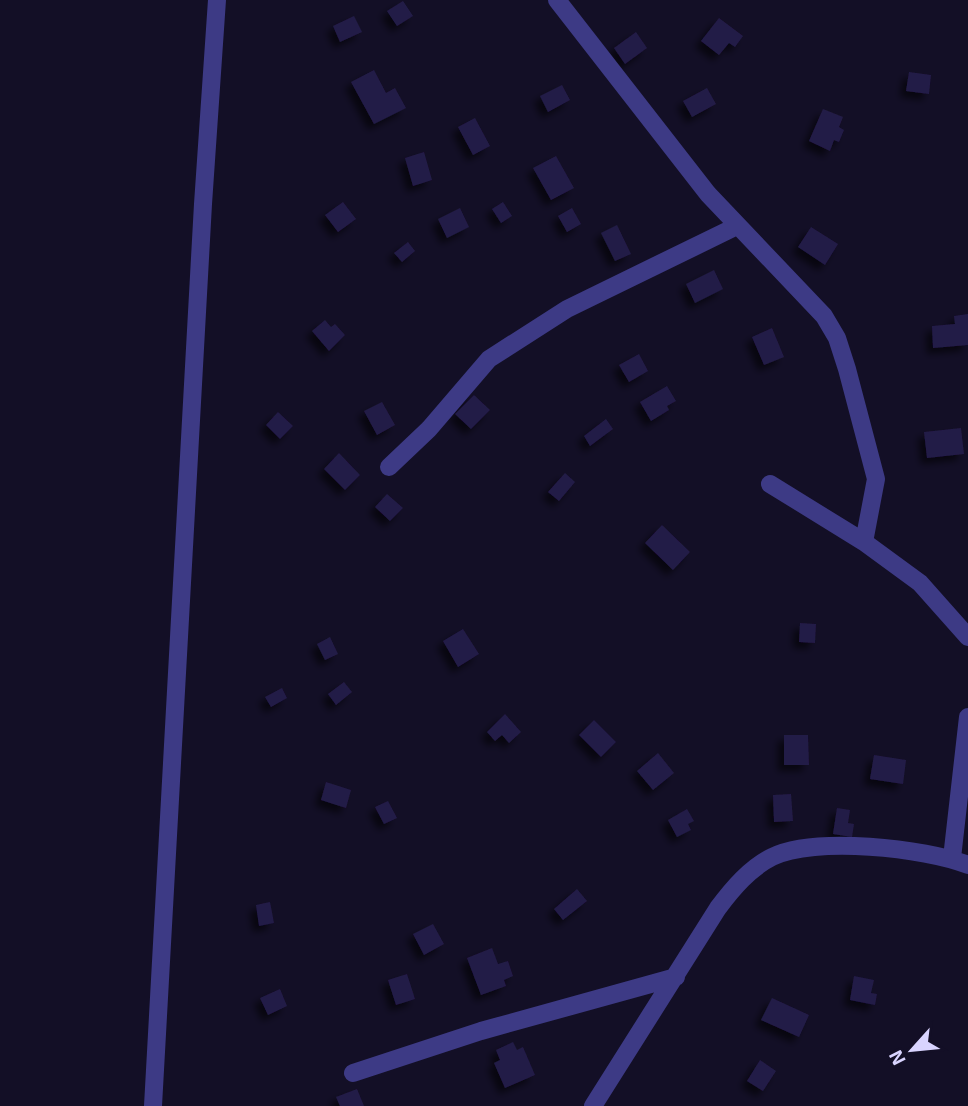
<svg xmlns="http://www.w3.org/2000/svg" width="968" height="1106" font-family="'Exo 2',sans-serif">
	<defs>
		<filter id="shadow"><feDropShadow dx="-6" dy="6" stdDeviation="3.5" flood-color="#0009"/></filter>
	</defs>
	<rect width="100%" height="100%" fill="#130f26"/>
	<!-- building -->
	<path fill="#241b47" filter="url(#shadow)" d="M403 1 413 16 397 26 387 11Z
		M354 16 362 32 340 42 333 26Z
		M719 18 743 36 735 47 729 43 719 55 701 41Z
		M636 32 647 48 625 64 614 48Z
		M374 70 386 93 395 88 406 108 374 124 351 82Z
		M909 72 931 75 929 94 906 91Z
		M562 85 570 100 548 112 540 96Z
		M707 88 716 104 692 117 683 101Z
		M823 109 843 117 839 127 844 130 839 142 834 140 830 151 809 141Z
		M475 118 490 146 473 155 458 127Z
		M424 152 432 180 413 186 405 158Z
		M556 156 574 188 551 200 533 168Z
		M343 202 356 219 338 232 325 215Z
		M503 202 512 216 501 223 492 209Z
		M460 208 469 227 447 238 438 219Z
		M572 208 581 224 567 232 558 216Z
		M617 225 631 254 615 261 601 233Z
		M811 227 838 244 825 265 798 247Z
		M408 242 415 251 402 262 394 253Z
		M714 270 723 289 695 303 686 284Z
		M968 314V345L933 348 932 326 955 324 954 316Z
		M325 320 331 327 335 324 345 335 329 351 312 331Z
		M772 328 784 357 764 365 752 337Z
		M639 354 648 371 629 382 619 365Z
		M667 386 676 401 667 406 669 410 651 421 640 402Z
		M474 395 490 410 471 429 455 414Z
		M382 402 395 425 377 435 364 411Z
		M278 412 293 426 280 439 266 425Z
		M606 419 613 429 590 446 584 436Z
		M961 428 964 454 927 458 924 432Z
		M339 453 360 475 345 490 324 469Z
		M565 473 575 482 559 501 548 492Z
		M387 494 403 508 390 521 375 507Z
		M662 525 690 552 673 570 645 543Z
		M800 623 816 624 815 643 799 642Z
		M463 629 479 654 458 667 443 641Z
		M330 637 338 654 325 660 317 644Z
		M344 682 352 692 336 705 328 694Z
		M282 688 287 698 271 707 265 697Z
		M505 714 521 732 509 743 502 735 495 741 487 732Z
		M594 720 616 742 601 757 579 735Z
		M784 735H808L809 765H784Z
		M658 753 674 773 653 790 637 771Z
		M874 755 906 760 903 784 870 779Z
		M326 782 351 790 346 808 321 800Z
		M791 794 793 821 774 822 773 795Z
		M388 801 397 818 384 824 375 807Z
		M837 808 850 810 848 823 854 824 852 837 833 834Z
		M687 809 694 821 688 824 691 830 677 837 668 820Z
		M577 889 587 901 563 920 554 909Z
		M270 902 274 923 259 926 256 905Z
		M433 924 444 944 424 955 413 934Z
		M492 948 498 964 508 961 513 976 504 980 506 986 481 995 467 958Z
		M407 974 415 999 396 1005 388 980Z
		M854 976 874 980 871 993 877 994 875 1005 850 1000Z
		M280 989 287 1006 268 1015 260 998Z
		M772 998 809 1015 799 1037 761 1020Z
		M513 1042 517 1050 523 1047 535 1075 505 1088 494 1063 500 1060 496 1050Z
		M760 1060 776 1071 763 1091 747 1081Z
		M357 1089 364 1106H340L336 1097Z"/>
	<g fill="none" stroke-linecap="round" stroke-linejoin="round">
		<!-- minor -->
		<path stroke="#3d3a85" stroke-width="18" d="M557 0 708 194 824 316 837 338 847 369 876 479 864 542
			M389 467 429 429 489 359 567 309 737 226
			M770 484 864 542 920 583 968 637
			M952 858 968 717
			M353 1073 481 1031 676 977
			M153 1106 203 204 217 0
			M593 1106 718 908C733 888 750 868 772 857 814 836 925 848 968 865"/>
	</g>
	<!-- north arrow -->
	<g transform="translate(912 1050) rotate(243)" stroke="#130f26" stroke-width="5" paint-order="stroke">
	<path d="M0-5L12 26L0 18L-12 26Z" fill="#d9d4ff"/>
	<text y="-10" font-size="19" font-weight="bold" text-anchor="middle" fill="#d9d4ff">N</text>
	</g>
</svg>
